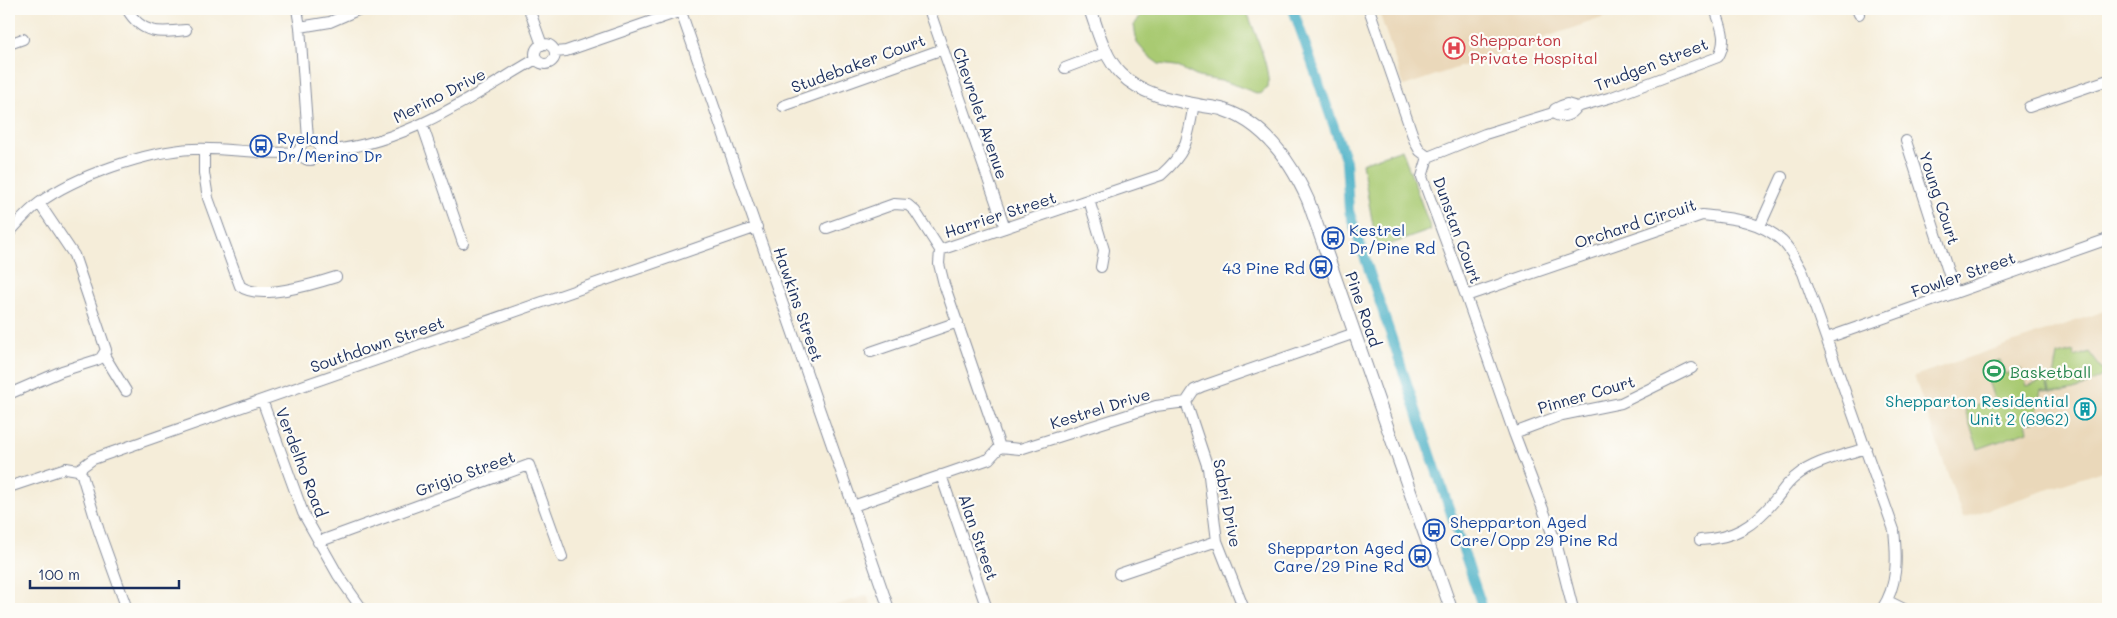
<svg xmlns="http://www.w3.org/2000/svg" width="2117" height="618" font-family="Mali,sans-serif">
	<rect width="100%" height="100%" fill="#fdfcf7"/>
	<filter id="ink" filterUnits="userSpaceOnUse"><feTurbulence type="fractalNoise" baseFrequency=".02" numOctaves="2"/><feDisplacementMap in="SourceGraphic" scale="10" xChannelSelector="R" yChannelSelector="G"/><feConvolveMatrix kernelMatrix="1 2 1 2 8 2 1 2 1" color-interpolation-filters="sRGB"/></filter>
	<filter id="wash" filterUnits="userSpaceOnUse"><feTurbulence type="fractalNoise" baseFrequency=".0096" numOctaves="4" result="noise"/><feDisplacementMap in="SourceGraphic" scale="20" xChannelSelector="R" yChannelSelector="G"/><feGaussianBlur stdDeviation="1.12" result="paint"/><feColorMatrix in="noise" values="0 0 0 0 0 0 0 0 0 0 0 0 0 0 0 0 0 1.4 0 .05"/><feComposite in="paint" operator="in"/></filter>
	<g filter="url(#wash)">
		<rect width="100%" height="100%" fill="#f5edd9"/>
		<!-- built -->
		<path fill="#ead8ba" d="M1378 9H1628L1404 86Z
			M2108 310V469L1963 518 1914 376Z
			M867 595 872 609H825Z"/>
		<!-- green -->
		<path fill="#a9ca72" stroke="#627c68" d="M1150 9H1246C1253 28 1271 69 1268 88L1259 94 1227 82 1198 77 1176 66 1159 64 1148 56 1137 43 1134 25 1143 12Z
			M1402 149 1431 230 1377 249 1362 163Z
			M2073 351 2075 357 2089 352 2101 368 2108 371C2090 385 2073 394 2050 392L2047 380 2054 377 2058 355Z
			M2000 360 2005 374 2021 369 2027 386 2046 380 2049 392 2041 390 2035 422H2026L2028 431 1978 449 1965 410 1994 399 1983 365Z"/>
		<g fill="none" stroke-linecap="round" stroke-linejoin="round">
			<!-- canal -->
			<path stroke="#45aec5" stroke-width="10" d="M1293 9 1346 161 1349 211 1483 609"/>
		</g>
	</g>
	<g filter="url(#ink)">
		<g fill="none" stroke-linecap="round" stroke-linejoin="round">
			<!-- minor casing -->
			<g stroke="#888e9c" stroke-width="12">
				<path id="minor" d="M127 9C142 35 159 33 186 30
					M297 9 300 27 308 139
					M529 9 542 45
					M680 9 889 609
					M929 9 1005 228
					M1369 9 1415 142 1420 151 1428 157
					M1857 9 1859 14
					M300 27 330 22 360 9
					M535 54a10 10 0 1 1 20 0a10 10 0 1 1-20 0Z
					M9 44 23 39
					M555 52 566 51 681 11
					M1065 68 1107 52
					M783 106 943 49
					M2029 107 2108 80
					M1553 113C1562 119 1571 116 1577 107
					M422 124 463 243
					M300 150a10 10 0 1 1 20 0a10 10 0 1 1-20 0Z
					M1906 141 1955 293
					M204 149V173L208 198 240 286C259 301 314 284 336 277
					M320 151C401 147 469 98 536 59
					M1428 157 1485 134 1553 113 1555 109 1561 106 1567 104 1577 107 1612 97 1718 57C1728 40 1721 26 1715 9
					M1428 157 1422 177 1466 296
					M1089 200 1104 250 1101 267
					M1760 226 1782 177
					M827 228 894 204 908 205 915 211 940 250
					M9 233C18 223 28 211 39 203 75 176 148 151 193 149 228 147 264 156 300 152
					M1827 338 2108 239
					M871 352 958 322
					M104 355 126 391
					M9 394 62 371 97 360 101 358 106 350 74 255 39 203
					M262 400 303 513 338 575 362 609
					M1186 402 1208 468 1217 541 1244 609
					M1514 433 1562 415 1621 403 1692 368
					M1000 447 944 284 939 264 940 250 1161 175C1189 150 1187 139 1194 104
					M78 470 82 475 99 531 127 609
					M941 475 987 609
					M9 487 66 468 78 470 93 459 757 227
					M853 506 989 459 1000 447 1020 449 1156 406 1186 402 1194 390 1203 386 1355 333
					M1700 540C1734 538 1753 527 1775 500 1781 493 1787 483 1795 477 1814 461 1842 456 1866 448
					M318 542 529 465 562 557
					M1119 574 1217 541
					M1888 601 1904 609
					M1573 609 1557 546 1514 433 1466 296 1702 215C1730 218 1760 220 1782 241 1791 249 1797 262 1803 273L1894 530C1897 558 1898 585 1882 609"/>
			</g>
			<!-- tertiary casing -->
			<g stroke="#888e9c" stroke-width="14">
				<path id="tertiary" d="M1090 9C1098 31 1104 57 1121 74 1141 94 1171 100 1198 105 1206 107 1216 107 1224 110 1266 124 1291 162 1308 200L1451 609"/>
			</g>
			<!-- minor -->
			<use href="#minor" stroke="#fff" stroke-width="10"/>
			<!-- tertiary -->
			<use href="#tertiary" stroke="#fff" stroke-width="12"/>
		</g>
	</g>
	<!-- icons -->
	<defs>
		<g id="hospital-ring" transform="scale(1.125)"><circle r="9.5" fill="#fdfcf7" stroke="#e0444e" stroke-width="1.5"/><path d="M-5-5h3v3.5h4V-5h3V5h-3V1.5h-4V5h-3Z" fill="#e0444e"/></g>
		<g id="bus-ring" transform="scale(1.125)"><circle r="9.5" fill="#fdfcf7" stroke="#1a4fb4" stroke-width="1.5"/><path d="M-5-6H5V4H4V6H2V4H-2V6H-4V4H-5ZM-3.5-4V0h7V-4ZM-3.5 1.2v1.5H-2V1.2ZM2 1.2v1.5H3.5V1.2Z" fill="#1a4fb4"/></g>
		<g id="stadium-ring" transform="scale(1.125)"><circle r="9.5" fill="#fdfcf7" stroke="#2e9e5b" stroke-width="1.5"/><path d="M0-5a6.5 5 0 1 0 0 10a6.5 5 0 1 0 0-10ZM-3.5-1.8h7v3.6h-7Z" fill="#2e9e5b"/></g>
		<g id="building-ring" transform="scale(1.125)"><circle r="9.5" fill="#fdfcf7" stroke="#0f9aa8" stroke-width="1.5"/><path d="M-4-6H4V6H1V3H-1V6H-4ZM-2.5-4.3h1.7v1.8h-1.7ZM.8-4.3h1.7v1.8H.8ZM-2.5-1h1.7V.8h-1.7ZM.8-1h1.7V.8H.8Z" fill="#0f9aa8"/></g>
	</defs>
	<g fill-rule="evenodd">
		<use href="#hospital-ring" x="1454" y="48"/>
		<use href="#bus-ring" x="261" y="146"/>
		<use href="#bus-ring" x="1333" y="238"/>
		<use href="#bus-ring" x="1321" y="267"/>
		<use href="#stadium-ring" x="1994" y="371"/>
		<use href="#building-ring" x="2085" y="409"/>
		<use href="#bus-ring" x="1434" y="530"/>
		<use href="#bus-ring" x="1420" y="556"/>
	</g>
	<g text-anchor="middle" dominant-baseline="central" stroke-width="4.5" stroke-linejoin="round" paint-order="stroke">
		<!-- health labels -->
		<g font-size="16" fill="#be3a42" stroke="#fdfcf7" text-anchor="start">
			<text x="1470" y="39">Shepparton<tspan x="1470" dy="18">Private Hospital</tspan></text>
		</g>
		<!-- street labels -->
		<g font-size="16" fill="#1b2f5e" stroke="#fdfcf7">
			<text transform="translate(858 63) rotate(-20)">Studebaker Court</text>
			<text transform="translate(1651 64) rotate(-21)">Trudgen Street</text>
			<text transform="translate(439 95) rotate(-27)">Merino Drive</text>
			<text transform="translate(981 113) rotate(71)">Chevrolet Avenue</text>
			<text transform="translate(1940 198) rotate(72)">Young Court</text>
			<text transform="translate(1000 214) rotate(-18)">Harrier Street</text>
			<text transform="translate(1635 223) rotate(-18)">Orchard Circuit</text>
			<text transform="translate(1458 230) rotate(70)">Dunstan Court</text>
			<text transform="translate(1963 274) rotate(-19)">Fowler Street</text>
			<text transform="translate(799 304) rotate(71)">Hawkins Street</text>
			<text transform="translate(1364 309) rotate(71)">Pine Road</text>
			<text transform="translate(377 344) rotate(-19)">Southdown Street</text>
			<text transform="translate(1586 394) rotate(-16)">Pinner Court</text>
			<text transform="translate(1100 408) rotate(-17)">Kestrel Drive</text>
			<text transform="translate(302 462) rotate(69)">Verdelho Road</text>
			<text transform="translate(465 473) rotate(-20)">Grigio Street</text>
			<text transform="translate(1228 503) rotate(79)">Sabri Drive</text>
			<text transform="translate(979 537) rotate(71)">Alan Street</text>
		</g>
		<!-- transit labels -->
		<g font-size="16" fill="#164399" stroke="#fdfcf7" text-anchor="start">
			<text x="277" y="137">Ryeland<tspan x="277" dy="18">Dr/Merino Dr</tspan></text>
			<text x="1349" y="229">Kestrel<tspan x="1349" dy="18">Dr/Pine Rd</tspan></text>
			<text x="1305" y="267" text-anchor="end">43 Pine Rd</text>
			<text x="1450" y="521">Shepparton Aged<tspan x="1450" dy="18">Care/Opp 29 Pine Rd</tspan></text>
			<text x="1404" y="547" text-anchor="end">Shepparton Aged<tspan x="1404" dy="18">Care/29 Pine Rd</tspan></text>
		</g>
		<!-- leisure labels -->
		<g font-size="16" fill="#27864d" stroke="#fdfcf7" text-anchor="start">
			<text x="2010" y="371">Basketball</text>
		</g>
		<!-- culture labels -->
		<g font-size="16" fill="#0d838f" stroke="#fdfcf7" text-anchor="end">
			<text x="2069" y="400">Shepparton Residential<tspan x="2069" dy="18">Unit 2 (6962)</tspan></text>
		</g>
	</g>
	<!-- margin -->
	<rect width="2117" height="618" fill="none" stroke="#fdfcf7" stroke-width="30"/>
	<!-- scale -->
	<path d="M30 580v8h149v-8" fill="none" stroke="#1b2f5e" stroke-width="2.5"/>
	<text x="38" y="580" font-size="15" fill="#1b2f5e" stroke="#fdfcf7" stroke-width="4" paint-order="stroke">100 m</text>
</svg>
